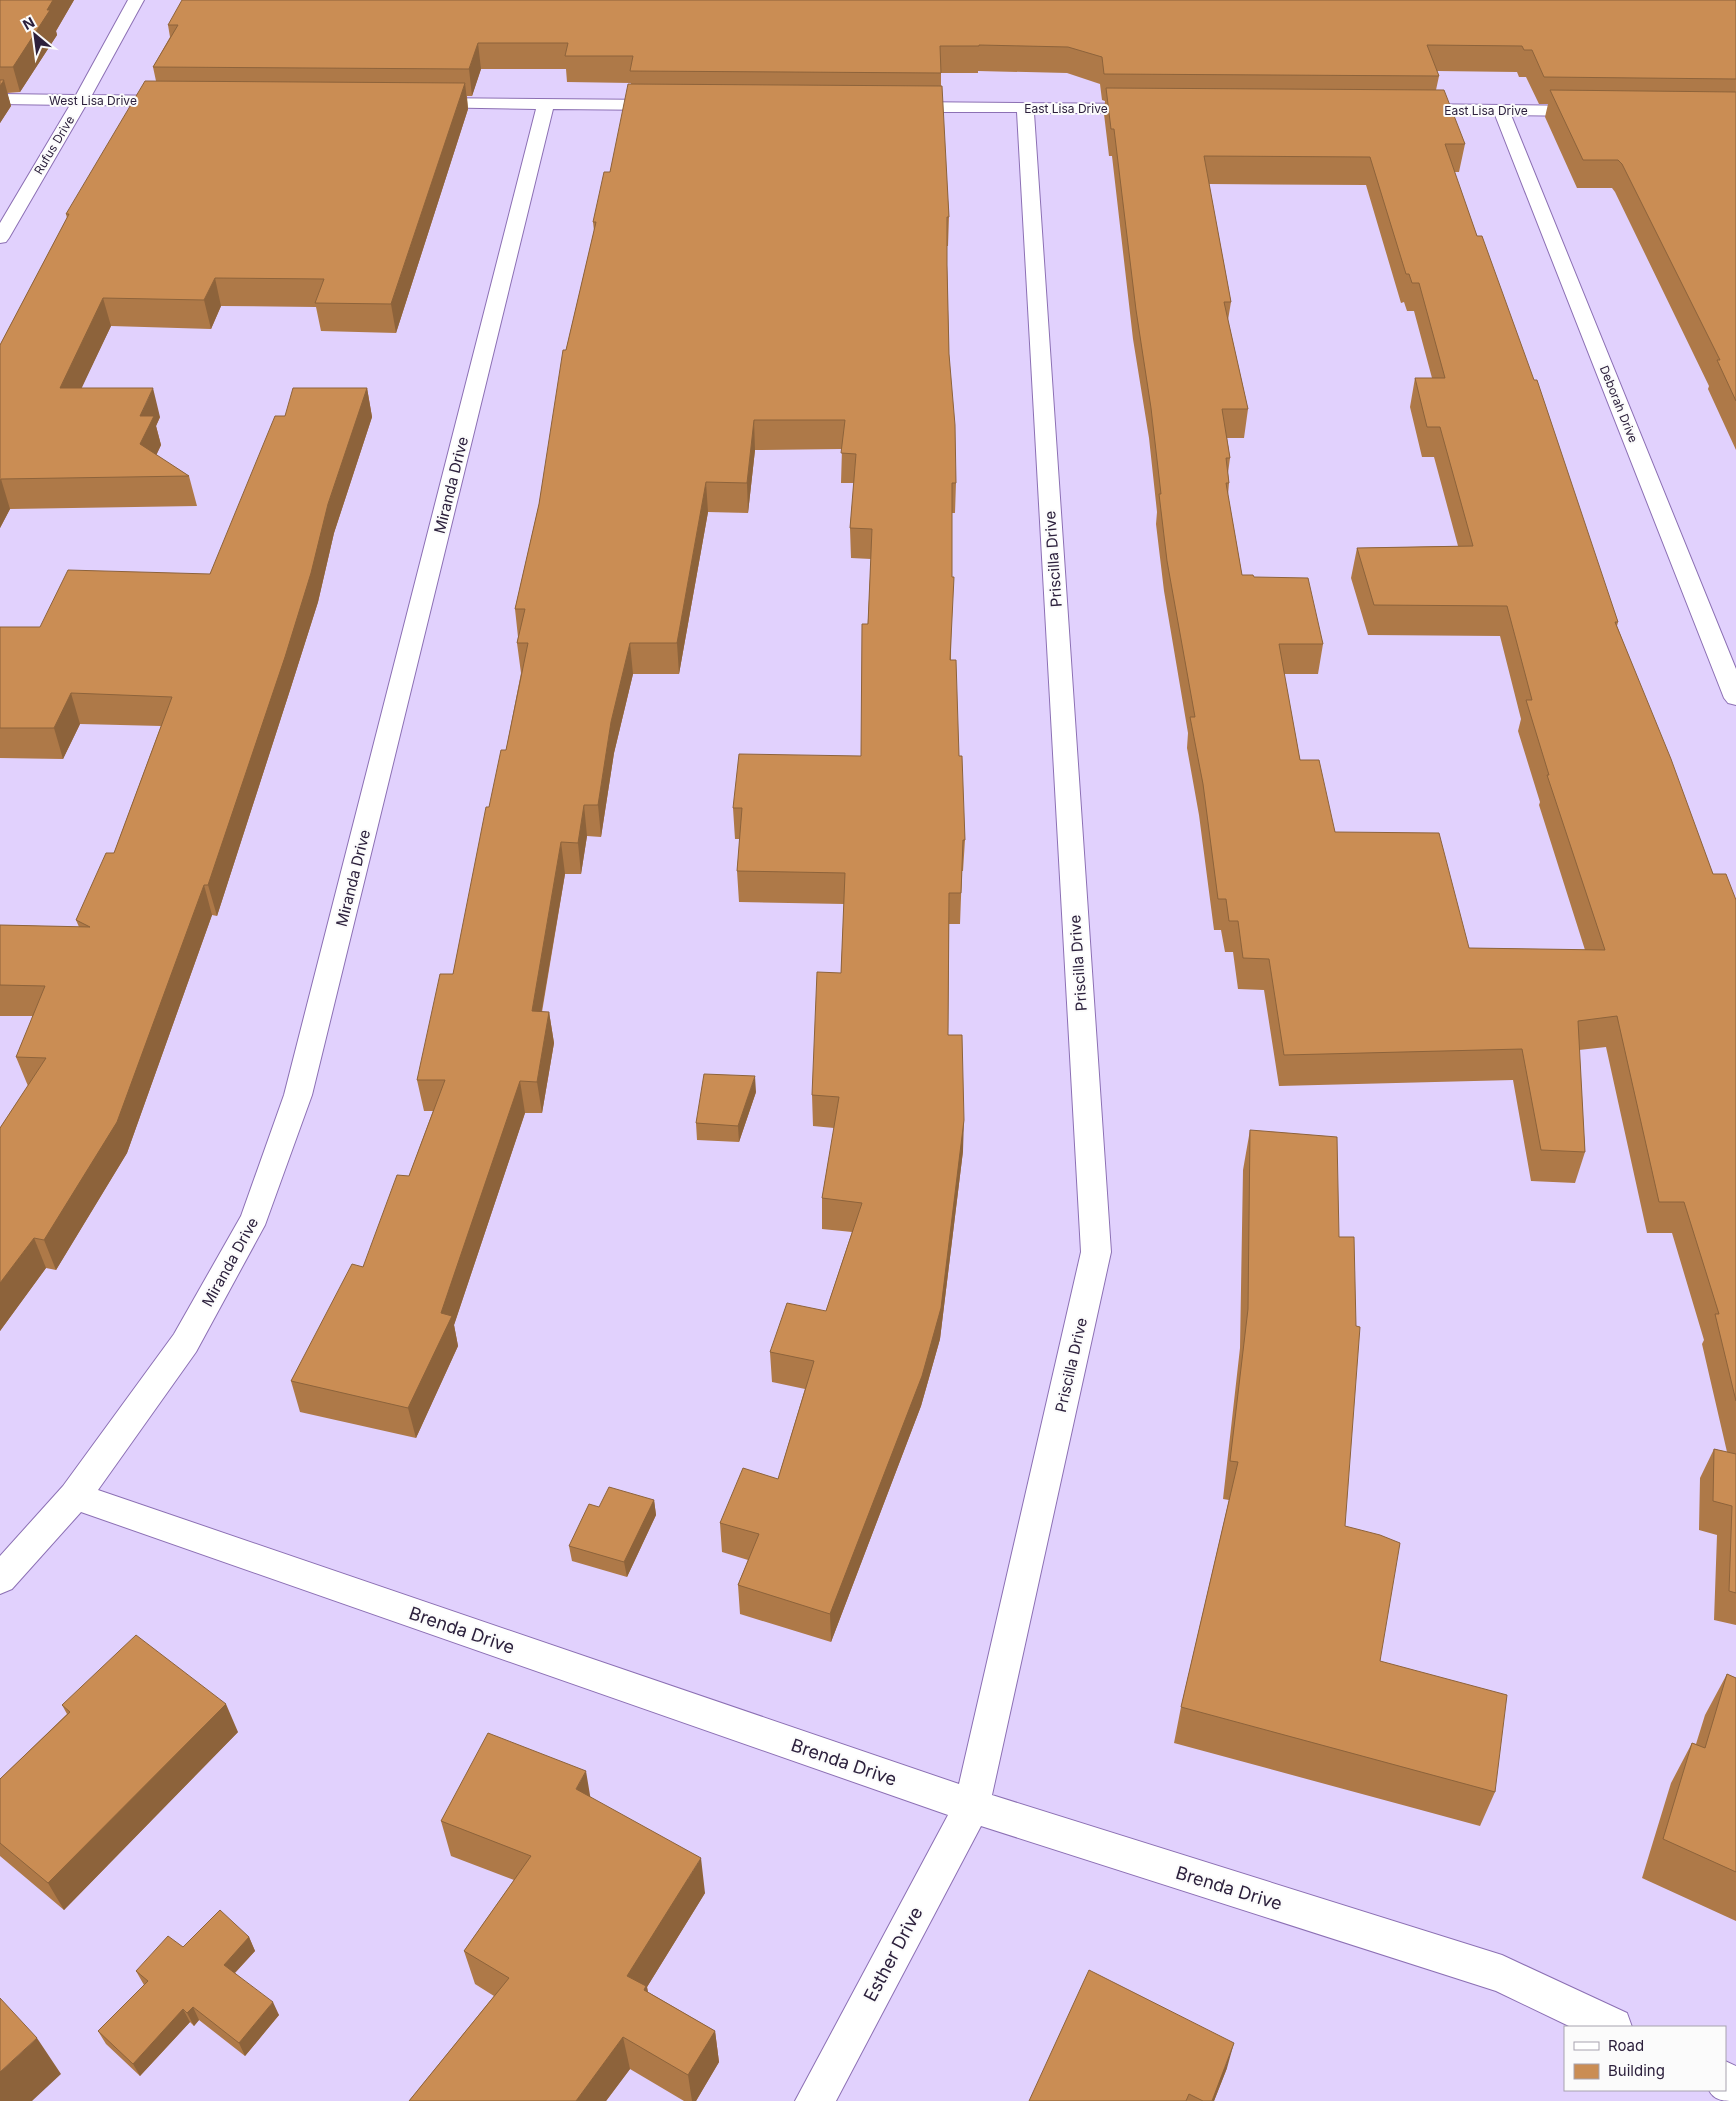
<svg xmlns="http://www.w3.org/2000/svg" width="1736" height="2101" font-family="Inter,sans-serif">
	<rect width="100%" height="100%" fill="#e1d1fd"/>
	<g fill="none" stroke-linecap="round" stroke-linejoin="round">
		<!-- minor casing -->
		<g stroke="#8c70b4" stroke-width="2">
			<path id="minor" d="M128 0H144L92 95 171 96 177 97 179 101 177 105 171 106 86 105 9 238 6 242 0 243V223L70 105 0 104V94L76 95Z
				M429 98 661 100 667 101 669 105 667 109 661 110 553 109 312 1095 265 1225 196 1352 98 1490 959 1784 1081 1252 1017 112H906L900 111 898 107 900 103 906 102 1147 104 1149 108 1147 112 1141 113H1034L1111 1252 992 1795 1502 1955 1627 2013 1632 2027H1571L1496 1991 981 1826 836 2101H795L948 1815 81 1512 12 1589 0 1594V1556L63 1486 174 1334 241 1216 284 1095 536 109 423 107 421 103 423 99Z
				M1414 104 1583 106 1589 107 1591 111 1589 115 1583 116 1511 115 1736 669V705L1728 703 1724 698 1495 115 1408 113 1406 109 1408 105Z
				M1725 2061 1736 2066V2101C1725 2101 1714 2101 1709 2090H1725Z"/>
		</g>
		<!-- minor -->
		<use href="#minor" fill="#fff" fill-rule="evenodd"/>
	</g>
	<!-- wall -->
	<path fill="#ae7948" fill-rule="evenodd" d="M0 0H74L56 31 57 35 20 92 7 93 11 106 0 123Z
		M1736 0V450L1708 389 1709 386 1615 192 1612 188H1577L1545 117 1548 104H1539L1526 77H1519L1517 72 1437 71 1439 76 1436 90 1465 144 1459 172H1454L1477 236 1618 622 1617 626 1713 874 1736 900V1625L1714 1620 1717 1535 1699 1530 1700 1478 1714 1449 1727 1452 1702 1344 1704 1340 1672 1233H1647L1606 1047 1579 1050 1585 1152 1575 1183 1531 1181 1513 1080 1279 1086 1264 990 1238 989 1233 952H1225L1221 930H1214L1199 815 1187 748 1188 733 1164 591 1156 524 1157 512 1149 438 1133 339 1112 156H1109L1104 114 1105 101 1102 100 1100 84 1067 73 978 71V73H941V86L949 217 948 246H947V265L949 354 956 483 955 513H952L951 660 959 756 965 840 963 871H962L960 924H949L948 1035 963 1151 940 1339 921 1406 831 1642 740 1614 738 1585 748 1560 722 1552 720 1523 778 1479 805 1389 772 1382 770 1352 826 1311 852 1232 822 1229V1198L834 1128 813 1126 812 1095 841 973 844 904 739 902 737 871 740 839H735L733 808 861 756 871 559 851 558 850 528 854 483H841L842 449 755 450 748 513 708 512 679 674H633L614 753 601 837 587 836 581 874H565L542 1012H549L554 1043 542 1113H525L454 1325 458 1346 416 1438 300 1412 291 1381 363 1267 409 1176 433 1111H424L417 1080 453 974 489 807 506 750 521 673 517 643 518 637 515 609 539 504 566 350 594 231 593 222 610 172 631 83 567 82 566 69H481L472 96H467L468 109 396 333 321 331 316 307 221 306 211 329 111 326 81 388 160 417 156 426 161 445 156 455 189 476 197 506 10 509 0 528V345L67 218 66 214 156 81 153 67 170 37 168 25ZM1209 184 1366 185 1401 303 1404 302 1407 311H1414L1432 378H1415L1410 407 1422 457H1434L1458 546 1357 548 1351 578 1368 635 1500 636 1521 719 1518 731 1540 802 1539 805 1585 950 1469 948 1335 832 1300 760 1284 674H1318L1323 644 1254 577 1242 575 1228 495 1229 483 1228 473 1230 458 1227 438H1244L1248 409 1228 320 1231 302Z
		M367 388 372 417 334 533 318 602 291 687 217 916 212 915 127 1153 56 1270 46 1268 0 1331V1128L28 1086 16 1057 33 1016H0V925L79 927 76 920 114 853 161 726 80 724 63 759 0 758V627H40L210 574 285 416Z
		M756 1092 739 1142 697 1140 696 1123Z
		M1250 1130 1345 1526 1380 1661 1495 1792 1480 1826 1174 1743 1181 1707 1229 1500 1223 1499 1240 1348 1243 1170Z
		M654 1500 656 1515 627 1577 572 1561 569 1546Z
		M1727 1674 1736 1678V1921L1642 1878 1671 1783 1692 1743 1696 1744 1705 1715Z
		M62 1705 238 1732 64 1910 0 1856V1779L67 1714Z
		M590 1797 705 1893 647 1987 648 1992 715 2031 719 2062 696 2101H684L630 2069 606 2101H409L494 1996 475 1984 464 1951 514 1880 451 1856 441 1821Z
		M249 1937 255 1951 235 1973 279 2015 245 2056 199 2020 194 2026 190 2022 140 2076 106 2044 98 2031 144 1985 136 1971 183 1947Z
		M1227 2068 1214 2101H1029Z"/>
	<!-- shaded-wall -->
	<path fill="#8d633b" d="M53 0H74L56 31 57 35 20 92 13 67Z
		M478 43 481 69 472 96 469 69Z
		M4 80 11 106 0 123V86Z
		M465 83 468 109 396 333 391 304Z
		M215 278 221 306 211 329 204 300Z
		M103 298 111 326 68 417 60 388Z
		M153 388 160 417 156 426 161 445 148 473 140 444V416Z
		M367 388 372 417 334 533 318 602 291 687 217 916 208 885 328 504Z
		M754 420 755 450 748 513 747 483Z
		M1 479 10 509 0 528V481Z
		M706 482 708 512 679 674 677 643Z
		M630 643 633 674 614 753 601 837 598 805 611 722Z
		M71 693 80 724 63 759 54 728Z
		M584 805 587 836 581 874 578 843Z
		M561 842 565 874 536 1043 532 1011Z
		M204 885 212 915 127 1153 56 1270 44 1240Z
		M549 1012 554 1043 542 1113 537 1082Z
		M755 1076 756 1092 739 1142 738 1126Z
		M520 1081 525 1113 454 1325 458 1346 416 1438 408 1408Z
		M964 1120 963 1151 940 1339 921 1406 831 1642 830 1614Z
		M34 1238 46 1268 0 1331V1283Z
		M654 1500 656 1515 627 1577 624 1562Z
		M226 1704 238 1732 64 1910 48 1883Z
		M586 1771 592 1807 576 1789Z
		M701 1858 705 1893 647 1987 652 2019 627 1976Z
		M249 1937 255 1951 230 1978 224 1965Z
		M273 2002 279 2015 245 2056 239 2043Z
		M193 2007 199 2020 194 2026 187 2013Z
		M183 2009 190 2022 140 2076 133 2064Z
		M715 2031 719 2062 696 2101H692L688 2075Z
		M623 2037 630 2069 606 2101H576Z
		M37 2038 61 2074 32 2101H0V2072Z
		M1234 2043 1227 2068 1214 2101H1212Z"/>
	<!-- building -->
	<path fill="#ca8d54" stroke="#8d633b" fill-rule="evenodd" d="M0 0H53L47 10H50L13 67H0Z
		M182 0H1736V79L1544 77 1532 50H1524L1522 46 1427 45 1439 76 1104 74 1102 57 1068 47 979 45V46H940L941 73 630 71 633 56H565L568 43H478L469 69 153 67 178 25H168Z
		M0 80H4L0 86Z
		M145 81 465 83 391 304 315 303 324 279 215 278 204 300 103 298 60 388H153L140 416H154L140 444 189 476 1 479 0 481V345L69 214H66Z
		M628 84 942 86 949 217H947V265L949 354 955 425 956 483H952V577H954L950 660H956L959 756H962L965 840H963L961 893H949L948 1035H962L964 1120 941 1308 922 1376 830 1614 738 1585 759 1534 720 1523 743 1468 778 1479 814 1361 770 1352 787 1303 826 1311 862 1203 822 1198 839 1097 812 1095 817 972 841 973 845 873 737 871 742 808H733L739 754 861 756 862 624H868L872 529 850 528 856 454 841 453 845 420H754L747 483 706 482 677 643H630L611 722 598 805H584L578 843 561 842 532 1011 549 1012 537 1082 520 1081 441 1313 452 1316 408 1408 291 1381 352 1264 363 1267 397 1175 409 1176 445 1080H417L440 974H453L486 807H489L501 750H506L528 643H517L525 609H515L539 504 563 350H566L596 222H593L604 172H610Z
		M1106 88 1444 90 1465 144H1445L1477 236H1482L1534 380H1537L1618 622H1615L1671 759 1713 874H1726L1736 900V1401L1715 1314H1719L1684 1202H1659L1617 1016 1578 1021 1585 1152 1541 1150 1522 1049 1284 1055 1269 959 1243 958 1238 921H1229L1226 899H1218L1203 784 1190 717H1195L1167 561 1159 494H1161L1151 408 1136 310 1114 129H1111ZM1204 156 1370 157 1406 274H1409L1412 283H1419L1445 378H1415L1427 427H1440L1473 546 1357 548 1374 605 1507 606 1532 700H1526L1549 775H1547L1605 950 1469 948 1439 833 1335 832 1319 760H1300L1279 644H1323L1308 578 1254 577 1253 575H1242L1226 483H1229L1226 458H1230L1222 409H1248L1224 302H1231Z
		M1550 90 1736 92V401L1717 360H1720L1622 164 1618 160H1583Z
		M293 388H367L328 504 311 573 285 657 208 885H204L117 1122 44 1240 34 1238 0 1283V1128L46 1058 16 1057 45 986 0 985V925L90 927 76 920 106 853H114L172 697 71 693 54 728H0V627H40L68 570 210 574 275 416H285Z
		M704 1074 755 1076 738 1126 696 1123Z
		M1250 1130 1337 1137 1339 1237H1354L1356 1326 1360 1327 1345 1526 1380 1535 1400 1543 1380 1661 1507 1695 1495 1792 1181 1707 1238 1462 1230 1461 1248 1309Z
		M1714 1449 1736 1454V1593L1729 1591 1732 1506 1713 1501Z
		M609 1487 654 1500 624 1562 569 1546 589 1504 599 1507Z
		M136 1635 226 1704 48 1883 0 1843V1779L70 1712 62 1705Z
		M1727 1674 1736 1678V1872L1663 1839 1692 1743 1705 1748Z
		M488 1733 586 1771 576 1789 701 1858 627 1976 646 1986 644 1990 715 2031 688 2075 623 2037 576 2101H409L509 1978 464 1951 531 1856 441 1821Z
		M220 1910 249 1937 224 1965 273 2002 239 2043 193 2007 187 2013 183 2009 133 2064 98 2031 148 1981 136 1971 168 1936 183 1947Z
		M1089 1970 1234 2043 1212 2101H1203L1189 2094 1186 2101H1029Z
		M0 1998 37 2038 0 2072Z"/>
	<g text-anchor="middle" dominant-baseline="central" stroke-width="4" stroke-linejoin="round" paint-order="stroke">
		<!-- far-street labels -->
		<g font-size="12" fill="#2c203c" stroke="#fbfbfb">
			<text x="93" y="100">West Lisa Drive</text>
			<text x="1066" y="108">East Lisa Drive</text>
			<text x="1486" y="110">East Lisa Drive</text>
			<text transform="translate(54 145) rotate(-59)">Rufus Drive</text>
			<text transform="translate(1619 404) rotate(68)">Deborah Drive</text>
		</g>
		<!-- street labels -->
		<g font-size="15" fill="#2c203c" stroke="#fbfbfb">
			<text transform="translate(451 485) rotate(-76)">Miranda Drive</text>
			<text transform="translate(1053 559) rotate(-94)">Priscilla Drive</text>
			<text transform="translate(353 878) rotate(-76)">Miranda Drive</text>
			<text transform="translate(1078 963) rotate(-94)">Priscilla Drive</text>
			<text transform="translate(230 1262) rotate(-61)">Miranda Drive</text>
			<text transform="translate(1071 1365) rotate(-77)">Priscilla Drive</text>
		</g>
		<!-- near-street labels -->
		<g font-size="18" fill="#2c203c" stroke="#fbfbfb">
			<text transform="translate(462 1630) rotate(19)">Brenda Drive</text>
			<text transform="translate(844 1762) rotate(19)">Brenda Drive</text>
			<text transform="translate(1229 1888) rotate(17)">Brenda Drive</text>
			<text transform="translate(893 1954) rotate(-62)">Esther Drive</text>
		</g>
	</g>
	<!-- legend -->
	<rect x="1564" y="2026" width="162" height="65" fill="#fbfbfb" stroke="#a8a3af"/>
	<rect x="1574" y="2042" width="25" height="8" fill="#ffffff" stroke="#a8a3af"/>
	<text x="1608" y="2051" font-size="15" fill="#2c203c">Road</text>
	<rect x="1574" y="2064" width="25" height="15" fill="#ca8d54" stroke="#a8a3af"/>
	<text x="1608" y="2076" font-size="15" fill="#2c203c">Building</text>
	<!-- north arrow -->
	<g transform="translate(35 35) rotate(331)" stroke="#fbfbfb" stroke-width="4" paint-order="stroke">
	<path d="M0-4L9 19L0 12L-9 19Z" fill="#2c203c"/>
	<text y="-8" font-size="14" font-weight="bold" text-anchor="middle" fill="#2c203c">N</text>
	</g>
</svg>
